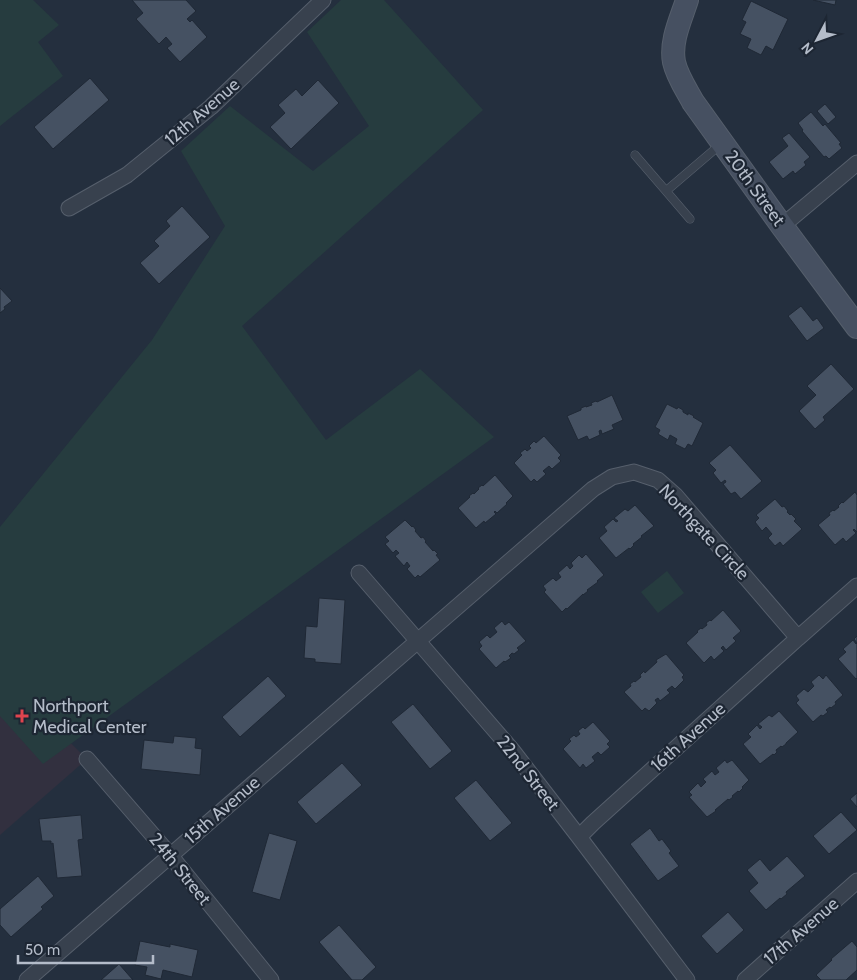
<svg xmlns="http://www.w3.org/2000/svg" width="857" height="980" font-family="Cabin,sans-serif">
	<rect width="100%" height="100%" fill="#242f3e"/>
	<!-- medical -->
	<path fill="#32303f" d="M0 674 87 759 0 835Z"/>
	<!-- green -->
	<path fill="#263c3f" d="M0 0H33L59 25 38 42 63 76 0 126Z
		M341 0H384L483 110 242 326 326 440 420 369 494 437 43 764 0 716V527L152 340 225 226 181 151 230 106 313 171 369 126 307 32Z
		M667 571 684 593 658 613 641 592Z"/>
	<!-- building -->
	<path fill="#455162" stroke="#1f2835" d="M132 0H186L196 11 187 19 190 22 192 20 207 37 180 62 167 48 172 44 166 37 159 44 136 19 143 13Z
		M813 0H836L835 5Z
		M751 1 788 19 773 50 766 46 761 55 747 48 751 39 740 34 746 22 742 20Z
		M90 78 109 100 53 149 34 127Z
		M318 80 339 103 291 149 270 127 285 113 278 105 296 89 302 96Z
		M825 104 836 117 828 124 817 111Z
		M811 112 823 126 825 124 841 143 839 144 842 148 829 159 826 156 824 157 802 131 803 130 798 123Z
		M789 133 810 157 804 162 806 165 795 174 793 171 783 179 769 162 788 146 782 138Z
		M182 206 210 237 159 284 140 263 159 246 154 241 170 226 166 221Z
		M0 288 12 301 4 307 5 309 0 313Z
		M801 306 813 321 817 318 824 328 807 341 788 316Z
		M831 364 854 389 823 417 825 420 815 429 799 411 816 395 807 386Z
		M612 395 623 420 612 425 614 429 602 434 601 430 599 431 600 435 589 440 587 436 578 440 567 416 581 410V408L586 406V407L592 405 591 403 596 401 597 402Z
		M667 404 677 409 678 407 683 410V412L688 415V413L694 416 693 417 703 423 692 446 688 444 685 449 675 444 677 439 670 435 668 440 658 434 660 430 655 427Z
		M544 436 561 455 558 458 561 461 552 469 549 466 543 471 546 474 537 482 534 479 531 482 514 463 522 455 520 453 525 449 527 451 531 448 529 446 534 441 536 443Z
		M730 445 762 481 741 499 735 492 731 494 723 484 726 482 725 480 721 483 713 473 716 470 709 463Z
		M495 475 513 496 506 503 507 504 497 513 495 511 494 512 496 514 485 523 484 521 476 528 458 508 470 497 469 496 473 493 474 494 479 489 478 488 482 485 483 486Z
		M855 492 857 495V532L854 529 853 530 856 533 846 542 843 538 835 545 818 525 830 515 829 513 833 510 834 511 839 507 838 506 842 502 843 503Z
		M775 499 782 507 784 506 788 511 787 512 790 515 791 514 796 519 794 521 802 529 783 546 780 542 775 546 768 538 772 534 766 527 762 531 755 522 759 518 756 515Z
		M635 505 654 526 641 536 642 537 633 544 634 545 630 549 629 548 616 558 599 538 607 531 604 527 613 519 616 522 618 521 614 518 625 509 628 511Z
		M405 520 412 527 413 526 416 530 415 531 421 538 423 537 426 541 425 542 433 551 434 550 438 554 436 555 440 560 420 577 418 575 415 578 407 569 410 566 407 562 404 566 395 556 399 553 396 550 393 553 385 544 389 541 385 537Z
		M586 554 604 575 597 581 598 582 587 590 588 591 583 595V594L567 609 566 608 562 612 544 592 546 590 543 586 553 578 556 581 561 577 558 573 567 565 570 569 573 566 571 563 579 555 582 558Z
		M319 598 345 600 341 664 315 662V659L304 658 306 626 317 627Z
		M723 610 741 631 733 638 736 641 726 650 723 646 721 648 724 651 714 660 711 656 704 663 686 643 698 632 697 631 701 628 702 629 707 625 706 623 710 620 711 621Z
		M502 621 505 625 509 622 526 641 517 648 519 650 514 654 512 653 509 656 511 658 505 662 504 661 496 668 479 649 482 646 479 642 487 635 490 638 497 632 494 628Z
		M857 636V678L856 679 838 659 846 652 843 649 853 640 856 644 857 643 854 639Z
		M666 654 684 675 682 677 684 680 675 689 672 686 667 690 670 693 660 701 658 698 655 700 657 703 649 711 645 708 642 711 624 692 631 686 630 684 634 681 635 682 641 677 640 675 644 671 645 673 657 662 656 660Z
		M819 675 823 679 826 675 843 695 835 702 836 704 831 708 830 707 826 710 828 712 823 716 821 715 813 722 796 703 799 700 796 696 804 689 808 692 814 686 811 682Z
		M268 676 286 696 240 737 222 717Z
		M413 704 452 751 430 769 391 722Z
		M779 711 798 732 786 743V744L782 747 781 746 776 750 777 752 774 755 773 754 760 764 743 744 751 737 748 734 757 725 760 729 762 727 758 724 769 715 772 717Z
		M593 722 610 741 607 744 610 747 601 755 598 752 592 757 595 761 586 768 583 764 580 768 563 749 571 741 569 739 574 735 576 737 580 734 578 731 583 727 585 729Z
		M174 736 196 738 195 748 202 749 200 775 141 769 144 740 173 743Z
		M725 760 727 763 732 760 749 780 742 787 743 788 739 792 738 791 732 796 733 797 729 800 728 799 715 810 716 811 707 817 689 797 692 795 689 792 698 783 701 787 706 782 703 779 712 771 715 775 719 772 716 768Z
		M342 763 362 785 316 824 297 802Z
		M476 780 512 823 490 841 454 798Z
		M857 793V807L850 799Z
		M841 812 857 830 829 854 813 836Z
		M81 815 83 839 78 840 82 876 57 878 53 843 51 844V841H42L39 819Z
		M650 828 659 841 662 839 671 851 669 853 679 866 658 881 630 844Z
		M269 833 297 841 280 900 252 892Z
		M787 856 805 876 786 892 787 894 781 899 780 898 766 910 749 891 758 883 747 870 760 859 770 871Z
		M38 876 54 896 41 907 43 909 11 937 0 925V909Z
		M728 912 744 930 717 954 701 936Z
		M339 925 376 967 362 980H352L319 942Z
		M140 941 170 947V944L198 950 192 977 163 970 161 979 145 975 147 967 135 965Z
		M852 941 857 947V970L846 980H821L816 975 832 960 831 959Z
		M119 964 133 980H101Z"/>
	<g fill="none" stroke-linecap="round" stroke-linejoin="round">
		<!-- lane casing -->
		<g stroke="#565f6c" stroke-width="9">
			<path id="lane" d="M635 155 666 191 721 144
				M666 191 690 219"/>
		</g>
		<!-- street casing -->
		<g stroke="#565f6c" stroke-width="17">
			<path id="street" d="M69 208 127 175 211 107 323 0
				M782 226 857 163
				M359 573 512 750 579 837 687 980
				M87 759 170 855 271 980
				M579 837 593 823 798 638
				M27 980 593 489 612 477 634 472 658 480 675 495 798 638 857 586
				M745 980 857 881"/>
		</g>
		<!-- secondary casing -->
		<g stroke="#565f6c" stroke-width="24">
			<path id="secondary" d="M687 0C681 19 670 41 674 62 677 76 686 89 693 102L782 226 857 327"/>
		</g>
		<!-- lane -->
		<use href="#lane" stroke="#38414e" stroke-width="8"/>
		<!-- street -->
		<use href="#street" stroke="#38414e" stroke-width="15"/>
		<!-- secondary -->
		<use href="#secondary" stroke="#465061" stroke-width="22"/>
	</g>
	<!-- markers -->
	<path fill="#e0444e" stroke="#1d2633" stroke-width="2" d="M19.5 708.5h5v5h5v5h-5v5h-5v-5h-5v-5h5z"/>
	<g text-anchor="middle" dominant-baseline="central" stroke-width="4.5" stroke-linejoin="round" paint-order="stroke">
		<!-- street labels -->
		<g font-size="18" fill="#b4bcc9" stroke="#1d2633">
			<text transform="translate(202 112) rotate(-41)">12th Avenue</text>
			<text transform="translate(755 188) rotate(54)">20th Street</text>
			<text transform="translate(704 532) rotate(47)">Northgate Circle</text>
			<text transform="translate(688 737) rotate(-42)">16th Avenue</text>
			<text transform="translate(528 773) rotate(52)">22nd Street</text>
			<text transform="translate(222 810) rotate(-41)">15th Avenue</text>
			<text transform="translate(180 869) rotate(51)">24th Street</text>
			<text transform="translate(801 931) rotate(-41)">17th Avenue</text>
		</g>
		<!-- poi labels -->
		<g font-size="18" fill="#b4bcc9" stroke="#1d2633" text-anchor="start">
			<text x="33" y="706">Northport<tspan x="33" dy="21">Medical Center</tspan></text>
		</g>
	</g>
	<!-- north arrow -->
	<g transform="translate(817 40) rotate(229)" stroke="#1d2633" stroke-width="4" paint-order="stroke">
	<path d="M0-4L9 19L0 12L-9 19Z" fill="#b4bcc9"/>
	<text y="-8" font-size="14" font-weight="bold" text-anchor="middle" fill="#b4bcc9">N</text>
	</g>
	<!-- scale -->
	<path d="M18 955v8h135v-8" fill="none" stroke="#b4bcc9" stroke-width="2.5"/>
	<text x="25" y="955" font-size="15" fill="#b4bcc9" stroke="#1d2633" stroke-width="4" paint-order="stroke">50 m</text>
</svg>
